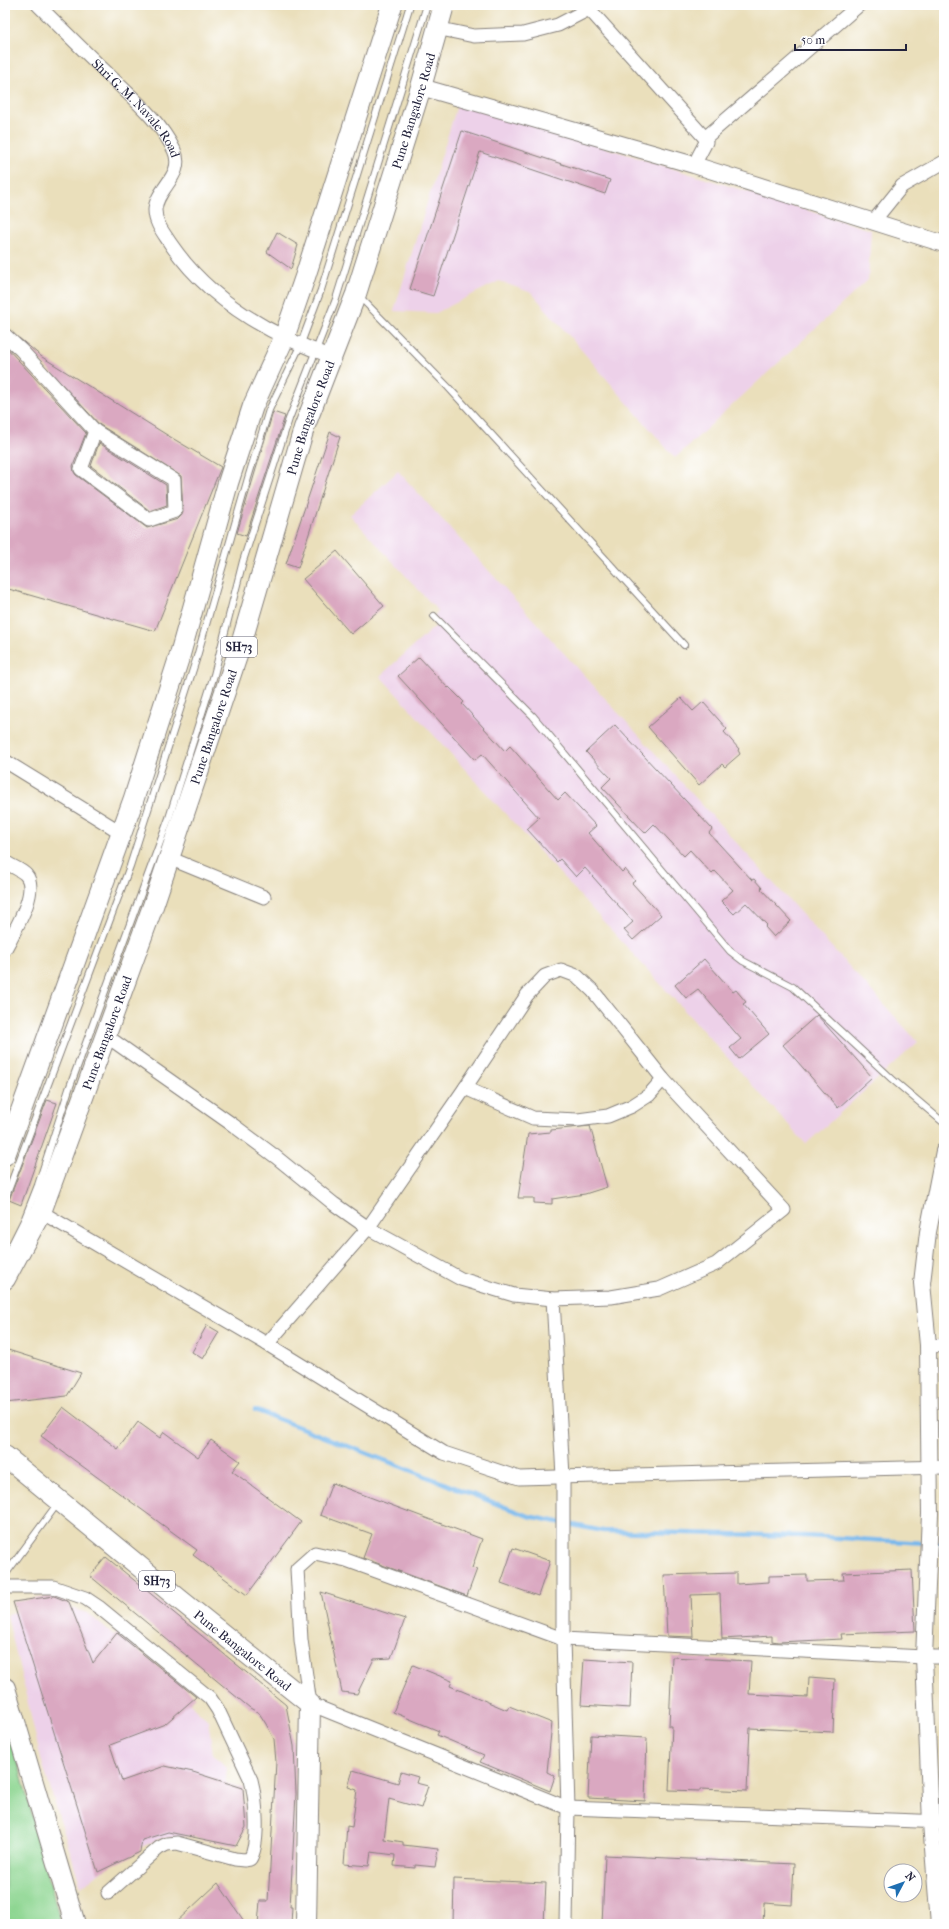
<svg xmlns="http://www.w3.org/2000/svg" width="949" height="1929" font-family="'IM FELL French Canon',serif">
<style>
.built{fill:#edd1e9}
.green{fill:#8cd590;stroke:#577c66}
.lines{fill:none;stroke-linecap:round;stroke-linejoin:round}
.stream{stroke:#78b8ec;stroke-width:4.5}
.building{fill:#daa8c1}
.service-casing{stroke:#86807b;stroke-width:8}
.minor-casing{stroke:#86807b;stroke-width:15}
.tertiary-casing{stroke:#86807b;stroke-width:18}
.primary-casing{stroke:#86807b;stroke-width:22}
.service{stroke:#fff;stroke-width:6}
.minor{stroke:#fff;stroke-width:13}
.tertiary{stroke:#fff;stroke-width:16}
.primary{stroke:#fff;stroke-width:20}
.labels{text-anchor:middle;stroke-width:3.5;stroke-linejoin:round;paint-order:stroke}
.shield{fill:#fff;stroke:#646476;stroke-width:1}
.shield-label{font-size:12px;font-weight:bold;fill:#22223b}
.street-label{font-size:13px;fill:#22223b;stroke:#fff}
</style>
<rect width="100%" height="100%" fill="#fff"/>
<filter id="ink" filterUnits="userSpaceOnUse"><feTurbulence type="fractalNoise" baseFrequency=".025" numOctaves="2"/><feDisplacementMap in="SourceGraphic" scale="8" xChannelSelector="R" yChannelSelector="G"/><feConvolveMatrix kernelMatrix="1 2 1 2 8 2 1 2 1" color-interpolation-filters="sRGB"/></filter>
<filter id="wash" filterUnits="userSpaceOnUse"><feTurbulence type="fractalNoise" baseFrequency=".012" numOctaves="4" result="noise"/><feDisplacementMap in="SourceGraphic" scale="16" xChannelSelector="R" yChannelSelector="G"/><feGaussianBlur stdDeviation="0.9" result="paint"/><feColorMatrix in="noise" values="0 0 0 0 0 0 0 0 0 0 0 0 0 0 0 0 0 1.4 0 .05"/><feComposite in="paint" operator="in"/></filter>
<g filter="url(#wash)">
<rect width="100%" height="100%" fill="#eadfbb"/>
<g class="built">
<polygon points="458,102 871,230 868,280 675,458 532,293 499,281 436,313 394,311"/>
<polygon points="398,471 918,1042 806,1144 380,676 439,623 434,616 438,611 350,515"/>
<polygon points="50,1603 88,1613 208,1720 213,1754 227,1768 221,1833 159,1839 118,1858 81,1887 41,1759 7,1615"/>
</g>
<polygon class="green" points="5,1714 61,1924 5,1924"/>
<g class="lines">
<polyline class="stream" points="255,1410 528,1516 603,1531 804,1536 944,1544"/>
</g>
<g id="blocks">
<g class="building">
<polygon points="462,131 610,180 605,194 480,152 433,296 410,289"/>
<polygon points="277,232 298,245 291,269 267,252"/>
<polygon points="19,338 42,357 167,435 221,467 155,631 5,588 5,346 86,433 73,466 74,472 76,475 147,528 178,519 182,515 183,511 181,476 100,425"/>
<polygon points="273,412 285,416 246,536 237,533"/>
<polygon points="330,432 340,437 298,568 286,564"/>
<polygon points="99,443 166,485 167,505 150,511 91,466"/>
<polygon points="337,551 384,606 351,634 303,579"/>
<polygon points="419,657 448,688 449,687 464,702 462,704 505,751 510,746 558,800 565,793 596,826 588,833 622,872 625,869 635,881 632,883 661,915 633,940 624,930 633,922 585,868 576,877 560,859 557,862 527,829 539,818 482,754 475,760 398,676"/>
<polygon points="681,698 693,711 703,702 727,729 724,732 739,749 738,750 740,754 725,767 722,764 699,785 648,727"/>
<polygon points="615,725 712,829 709,833 752,880 754,879 762,888 761,889 791,921 774,937 765,927 767,925 746,903 734,914 721,901 733,890 715,871 712,874 690,850 684,856 654,824 645,833 602,787 611,778 586,752"/>
<polygon points="704,959 733,992 736,990 746,1002 743,1004 769,1034 739,1059 730,1048 741,1039 698,989 686,998 675,985"/>
<polygon points="817,1015 872,1077 838,1108 783,1045"/>
<polygon points="47,1100 57,1103 21,1205 9,1200"/>
<polygon points="590,1126 607,1187 585,1194 552,1199 552,1204 534,1203 534,1198 518,1198 528,1134 551,1132 551,1130"/>
<polygon points="207,1325 219,1332 203,1359 192,1352"/>
<polygon points="8,1350 81,1373 67,1396 5,1403 5,1364"/>
<polygon points="63,1407 118,1449 138,1422 160,1438 164,1432 198,1457 211,1440 240,1461 232,1471 301,1522 247,1595 193,1555 197,1550 41,1436"/>
<polygon points="332,1483 482,1539 472,1568 477,1569 467,1596 363,1558 372,1534 320,1515"/>
<polygon points="513,1548 550,1561 538,1596 501,1583"/>
<polygon points="106,1557 286,1705 294,1746 296,1794 290,1907 292,1907 291,1924 258,1924 260,1901 268,1901 276,1762 274,1739 266,1724 259,1713 250,1708 90,1576"/>
<polygon points="912,1570 915,1631 841,1634 842,1639 778,1642 772,1641 772,1636 722,1639 720,1594 691,1595 693,1637 667,1636 664,1575 737,1573 737,1584 769,1582 769,1576 807,1575 807,1581 844,1580 843,1573"/>
<polygon points="321,1592 405,1619 391,1658 374,1659 357,1694 342,1692"/>
<polygon points="54,1596 69,1602 93,1663 117,1633 196,1697 165,1724 110,1745 122,1781 165,1766 193,1772 243,1788 246,1827 236,1846 168,1832 142,1840 140,1852 98,1872 13,1602"/>
<polygon points="672,1657 751,1661 749,1694 808,1697 809,1677 835,1679 833,1732 750,1728 747,1791 700,1789 700,1791 669,1790 672,1726 669,1726"/>
<polygon points="584,1659 632,1662 630,1708 581,1705"/>
<polygon points="413,1665 452,1681 450,1686 507,1710 509,1706 552,1723 547,1772 555,1776 550,1791 480,1762 484,1755 437,1735 439,1731 393,1712"/>
<polygon points="591,1735 647,1738 645,1801 588,1798"/>
<polygon points="353,1770 398,1783 401,1772 418,1777 416,1783 428,1786 421,1808 389,1799 384,1839 403,1842 403,1845 438,1849 435,1867 415,1865 415,1868 394,1866 395,1855 371,1852 369,1866 344,1864 347,1826 352,1827 357,1790 348,1787"/>
<polygon points="605,1855 794,1864 792,1905 764,1903 763,1924 602,1924"/>
<polygon points="454,1879 546,1883 544,1924 453,1924"/>
<polygon points="218,1883 246,1924 174,1924"/>
</g>
</g>
</g>
<g filter="url(#ink)">
<use href="#blocks" fill-opacity="0" stroke="#86807b" stroke-width="1"/>
<g class="lines">
<defs>
<g id="service">
<polyline points="359,296 448,387 684,645"/>
<polyline points="434,616 533,716 730,951 743,961 793,987 892,1079 944,1123"/>
<polyline points="5,1199 130,866 196,660 248,478 269,410 300,346 321,290 410,5"/>
<polyline points="5,1258 25,1218 38,1185 69,1089 169,818 214,675 243,561 289,419 336,299 427,5"/>
<polyline points="5,1575 58,1503"/>
</g>
<g id="minor">
<path id="s1" d="M38,5c23,23 46,46 69,68 24,24 52,46 67,77 12,25 -18,38 -19,60 0,13 8,22 15,33 38,56 99,92 163,114"/>
<polyline points="436,28 474,36 523,34 558,25 589,9 705,138"/>
<polyline points="694,165 706,142 705,138 859,5"/>
<polyline points="873,222 902,186 944,162"/>
<polyline points="5,335 21,350 95,431 174,480 175,511 149,520 81,469 95,431"/>
<polyline points="5,761 122,833"/>
<polyline points="169,858 264,897"/>
<path d="M5,862c6,4 17,8 21,13 14,16 -13,58 -21,74"/>
<polyline points="105,1035 233,1125 276,1157 334,1204 368,1228 461,1279 514,1295 553,1299 611,1297 659,1289 716,1264 784,1210 663,1079 593,991 577,976 561,970 545,976 527,995 465,1088 368,1228 267,1344"/>
<polyline points="465,1088 533,1118 578,1120 608,1116 632,1106 649,1095 663,1079"/>
<polyline points="41,1212 267,1344 444,1453 519,1478 944,1467"/>
<polyline points="553,1299 563,1476 563,1639 568,1808 566,1924"/>
<polyline points="928,1345 944,1346"/>
<path d="M5,1587h48l32,11 15,10 110,90 8,12 33,70c5,19 9,62 -1,79l-6,1 -9,-1 -58,-16 -10,1 -8,4 -51,45"/>
<polyline points="944,1657 924,1657 563,1639 346,1560 315,1553 297,1569 301,1640 310,1704 568,1808 944,1822"/>
</g>
<g id="tertiary">
<polyline points="421,87 694,165 944,244"/>
<polyline points="939,1924 931,1823 924,1657 930,1514 928,1345 922,1283 928,1232 944,1151"/>
</g>
<g id="primary">
<polyline points="5,1155 133,801 179,658 228,483 253,406 284,338 305,277 392,5"/>
<path id="s2" d="M5,1279l36,-67 112,-306 89,-265 62,-213 52,-134 65,-207 23,-82"/>
<path id="s3" d="M5,1456l174,143 131,105 -4,220"/>
<polyline points="5,1688 75,1924"/>
</g>
</defs>
<use href="#service" class="service-casing"/>
<use href="#minor" class="minor-casing"/>
<use href="#tertiary" class="tertiary-casing"/>
<use href="#primary" class="primary-casing"/>
<use href="#service" class="service"/>
<use href="#minor" class="minor"/>
<use href="#tertiary" class="tertiary"/>
<use href="#primary" class="primary"/>
</g>
</g>
<g class="labels">
<g class="shield">
<rect x="221" y="637" width="36" height="20" rx="3"/>
<rect x="139" y="1571" width="36" height="20" rx="3"/>
</g>
<g class="shield-label">
<text x="239" y="651">SH73</text>
<text x="157" y="1585">SH73</text>
</g>
<g class="street-label">
<text dy="5" stroke="none"><textPath href="#s1" startOffset="143">Shri G. M. Navale Road</textPath></text>
<text dy="5" stroke="none"><textPath href="#s2" startOffset="1239">Pune Bangalore Road</textPath></text>
<text dy="5" stroke="none"><textPath href="#s2" startOffset="915">Pune Bangalore Road</textPath></text>
<text dy="5" stroke="none"><textPath href="#s2" startOffset="591">Pune Bangalore Road</textPath></text>
<text dy="5" stroke="none"><textPath href="#s2" startOffset="267">Pune Bangalore Road</textPath></text>
<text dy="5" stroke="none"><textPath href="#s3" startOffset="307">Pune Bangalore Road</textPath></text>
</g>
</g>
<rect width="949" height="1929" fill="none" stroke="#fff" stroke-width="20"/>
<g transform="translate(903 1883) rotate(49)"><circle r="19" fill="#ffffff" stroke="#a7a7b1"/>
<path d="M0-3L7 15L0 10L-7 15Z" fill="#1f6fb2"/>
<text y="-6" font-size="11" font-weight="bold" text-anchor="middle" fill="#22223b">N</text>
</g>
<path d="M795 44v6h111v-6" fill="none" stroke="#22223b" stroke-width="2"/>
<text x="801" y="44" font-size="12" fill="#22223b" stroke="#ffffff" stroke-width="3" paint-order="stroke">50 m</text>
</svg>
